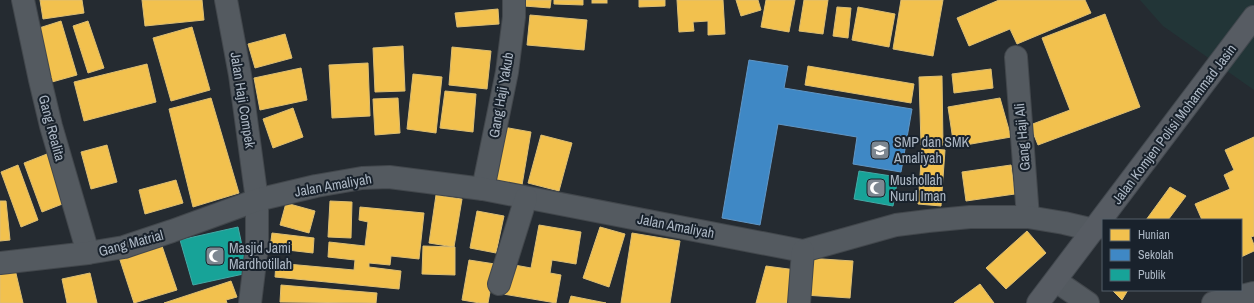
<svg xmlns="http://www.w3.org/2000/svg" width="1254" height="303" font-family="'Archivo Narrow',sans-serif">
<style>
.green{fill:#223537}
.homes{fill:#f2c14e;stroke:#ddbe72}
.schools{fill:#3f88c5;stroke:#6096c5}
.public{fill:#17a398;stroke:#44a9a6}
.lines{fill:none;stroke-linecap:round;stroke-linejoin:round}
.minor-casing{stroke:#42474c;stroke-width:24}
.primary-casing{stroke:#42484e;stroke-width:24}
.minor{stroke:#545a60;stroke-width:22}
.primary{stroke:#575c63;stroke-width:22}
.labels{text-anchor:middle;stroke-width:4;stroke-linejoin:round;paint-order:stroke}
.street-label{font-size:14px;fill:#adb8c5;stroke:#19222c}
.poi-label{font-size:14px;fill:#adb8c5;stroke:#19222c;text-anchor:start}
</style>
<rect width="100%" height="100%" fill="#252b31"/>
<polygon class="green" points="1140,0 1254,0 1254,90 1163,26"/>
<g class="homes">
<polygon points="40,0 82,0 84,13 43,19"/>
<polygon points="142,0 202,0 204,20 145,26"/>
<polygon points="525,0 551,0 550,8 524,6"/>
<polygon points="554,0 583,0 583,5 554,4"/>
<rect x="592" y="0" width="15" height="3"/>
<polygon points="639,0 665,0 665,6 639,7"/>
<polygon points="677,0 723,0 725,34 708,35 708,21 693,22 694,31 679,32"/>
<polygon points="736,0 758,0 761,10 741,16"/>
<polygon points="766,0 795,0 789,32 761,27"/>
<polygon points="804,0 828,0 823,34 799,31"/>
<polygon points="901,0 943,0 933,56 893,49"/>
<polygon points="999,0 1085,0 1091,13 1017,44 1010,29 969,46 957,18"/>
<polygon points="837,7 851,8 848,38 833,36"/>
<polygon points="858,7 895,14 889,47 852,40"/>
<polygon points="498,9 499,24 457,27 455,13"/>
<polygon points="1105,14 1140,107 1038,145 1030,125 1070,110 1042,38"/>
<polygon points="530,15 587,20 584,50 527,45"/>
<polygon points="61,21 77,75 52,82 36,29"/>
<polygon points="88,21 104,68 88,73 73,26"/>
<polygon points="192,27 210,90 171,101 153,38"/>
<polygon points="285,34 292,58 255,68 248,44"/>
<polygon points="403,46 405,91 375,92 373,48"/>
<polygon points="452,47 491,51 487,89 449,85"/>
<polygon points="368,63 370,116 332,118 329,65"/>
<polygon points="147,64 156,102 84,121 74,82"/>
<polygon points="808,66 914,84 911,103 805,85"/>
<polygon points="301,68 307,100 260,110 254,78"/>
<polygon points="991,69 993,88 954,93 952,74"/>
<polygon points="413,74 442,77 436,133 407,129"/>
<polygon points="942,76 943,145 921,145 919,77"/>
<polygon points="445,91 476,94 473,132 440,128"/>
<polygon points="211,98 239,193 193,207 169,109"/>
<polygon points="398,98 400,133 375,135 373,99"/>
<polygon points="1000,98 1011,137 954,147 948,107"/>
<polygon points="293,108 303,137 273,148 263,119"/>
<polygon points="503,127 531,132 521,191 493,187"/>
<polygon points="541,135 572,143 559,191 528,183"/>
<polygon points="1254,137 1254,236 1251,237 1254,245 1254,251 1241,257 1241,220 1202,220 1195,204 1230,189 1224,175 1234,170 1225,150"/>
<polygon points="107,145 117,182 91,189 81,152"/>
<polygon points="922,148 945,150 941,206 918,204"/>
<polygon points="47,154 65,203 42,212 24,163"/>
<polygon points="18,165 38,220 21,227 1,172"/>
<polygon points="1011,165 1015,194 966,201 962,172"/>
<polygon points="176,180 183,203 145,214 139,190"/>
<polygon points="1170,187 1186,196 1168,220 1146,220"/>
<polygon points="436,195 462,199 454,247 429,243"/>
<polygon points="0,201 6,201 10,240 0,241"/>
<polygon points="330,201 352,202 351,238 328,237"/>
<polygon points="286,203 315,211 309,233 280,225"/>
<polygon points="360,207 424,213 419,259 391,256 390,265 369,263 369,267 401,271 399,289 275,277 276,263 354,270 355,260 328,257 329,242 365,246 368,222 359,220"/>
<polygon points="477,211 504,216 496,253 470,248"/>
<polygon points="539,225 581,232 576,264 552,260 550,273 561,275 556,303 503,294 509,264 531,268"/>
<polygon points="600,227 625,234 609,287 583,278"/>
<polygon points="1027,231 1046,253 1006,289 986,268"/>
<polygon points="272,233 314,238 313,253 270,248"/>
<polygon points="632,233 680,241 670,303 621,303"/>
<polygon points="161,243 177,290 134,303 119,257"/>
<polygon points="423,246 455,247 455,275 422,274"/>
<polygon points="807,258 853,261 850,298 804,295"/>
<polygon points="469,260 495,264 488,303 480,303 462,300"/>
<polygon points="14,265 23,303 0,303 0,268"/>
<polygon points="766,266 796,270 789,303 756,303"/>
<polygon points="90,273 97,303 67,303 62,279"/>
<polygon points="231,281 237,297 226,300 227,303 164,303"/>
<polygon points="980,284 994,303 954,303"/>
<polygon points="281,285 377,293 376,303 280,302"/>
<polygon points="1112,290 1128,290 1122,300"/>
<polygon points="571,296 606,303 569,303"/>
</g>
<polygon class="schools" points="749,60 788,66 784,88 912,109 901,172 853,164 857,137 778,124 760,225 722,218"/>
<g class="public">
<polygon points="859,171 898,177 893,206 854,199"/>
<polygon points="238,227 248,273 193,285 180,240"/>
</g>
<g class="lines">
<defs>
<g id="minor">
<polyline points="23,0 40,80 51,126 88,253"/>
<polyline points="226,0 240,75 257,200 257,246 250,303"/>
<polyline points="1016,57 1028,217"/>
<polyline points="483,189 507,72 514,17 514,0"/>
<polyline points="0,263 88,253 124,247 172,231 257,200 316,186 362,178 389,177 483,189 803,251 896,225 928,221 970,217 1028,217 1064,223 1094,230"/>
<polyline points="1056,281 1088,303"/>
<polyline points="499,284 526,198"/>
<polyline points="799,303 803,251"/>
<polyline points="1213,303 1254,293"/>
</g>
<polyline id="primary" points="1038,303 1254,17"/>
</defs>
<use href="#minor" class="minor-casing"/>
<use href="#primary" class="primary-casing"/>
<use href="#minor" class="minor"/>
<use href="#primary" class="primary"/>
</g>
<defs>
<symbol id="school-square" viewBox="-11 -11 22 22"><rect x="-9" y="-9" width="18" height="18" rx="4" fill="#7d8791" stroke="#19222c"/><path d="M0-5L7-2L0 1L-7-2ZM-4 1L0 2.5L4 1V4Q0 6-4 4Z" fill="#fff"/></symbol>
<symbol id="mosque-square" viewBox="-11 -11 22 22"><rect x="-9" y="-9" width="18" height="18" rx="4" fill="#7d8791" stroke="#19222c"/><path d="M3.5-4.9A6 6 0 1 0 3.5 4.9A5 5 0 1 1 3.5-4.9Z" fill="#fff"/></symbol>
</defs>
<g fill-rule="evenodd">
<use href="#school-square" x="869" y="139" width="22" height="22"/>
<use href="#mosque-square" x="865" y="177" width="22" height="22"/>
<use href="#mosque-square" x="204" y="245" width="22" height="22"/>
</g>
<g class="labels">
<g class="street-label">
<text transform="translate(501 95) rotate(-80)" y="5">Gang Haji Yakub</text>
<text transform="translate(243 100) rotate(81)" y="5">Jalan Haji Compek</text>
<text transform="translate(1174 124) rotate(-53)" y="5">Jalan Komjen Polisi Mohammad Jasin</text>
<text transform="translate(52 128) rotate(75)" y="5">Gang Realita</text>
<text transform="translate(1022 137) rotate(-95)" y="5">Gang Haji Ali</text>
<text transform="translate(333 185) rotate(-10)" y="5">Jalan Amaliyah</text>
<text transform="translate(676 226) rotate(11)" y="5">Jalan Amaliyah</text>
<text transform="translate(131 243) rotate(-15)" y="5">Gang Matrial</text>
</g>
<g class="poi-label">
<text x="894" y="147">SMP dan SMK<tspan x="894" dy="16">Amaliyah</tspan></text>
<text x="890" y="185">Mushollah<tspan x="890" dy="16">Nurul Iman</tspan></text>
<text x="229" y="253">Masjid Jami<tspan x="229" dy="16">Mardhotillah</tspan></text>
</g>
</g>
<rect x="1102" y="219" width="140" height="72" fill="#19222c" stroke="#545e69"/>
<rect x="1110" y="229" width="20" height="12" fill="#f2c14e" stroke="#545e69"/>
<text x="1138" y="239" font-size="12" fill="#adb8c5">Hunian</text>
<rect x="1110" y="249" width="20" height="12" fill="#3f88c5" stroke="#545e69"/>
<text x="1138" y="259" font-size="12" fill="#adb8c5">Sekolah</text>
<rect x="1110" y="269" width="20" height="12" fill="#17a398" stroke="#545e69"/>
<text x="1138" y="279" font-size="12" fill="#adb8c5">Publik</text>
</svg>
